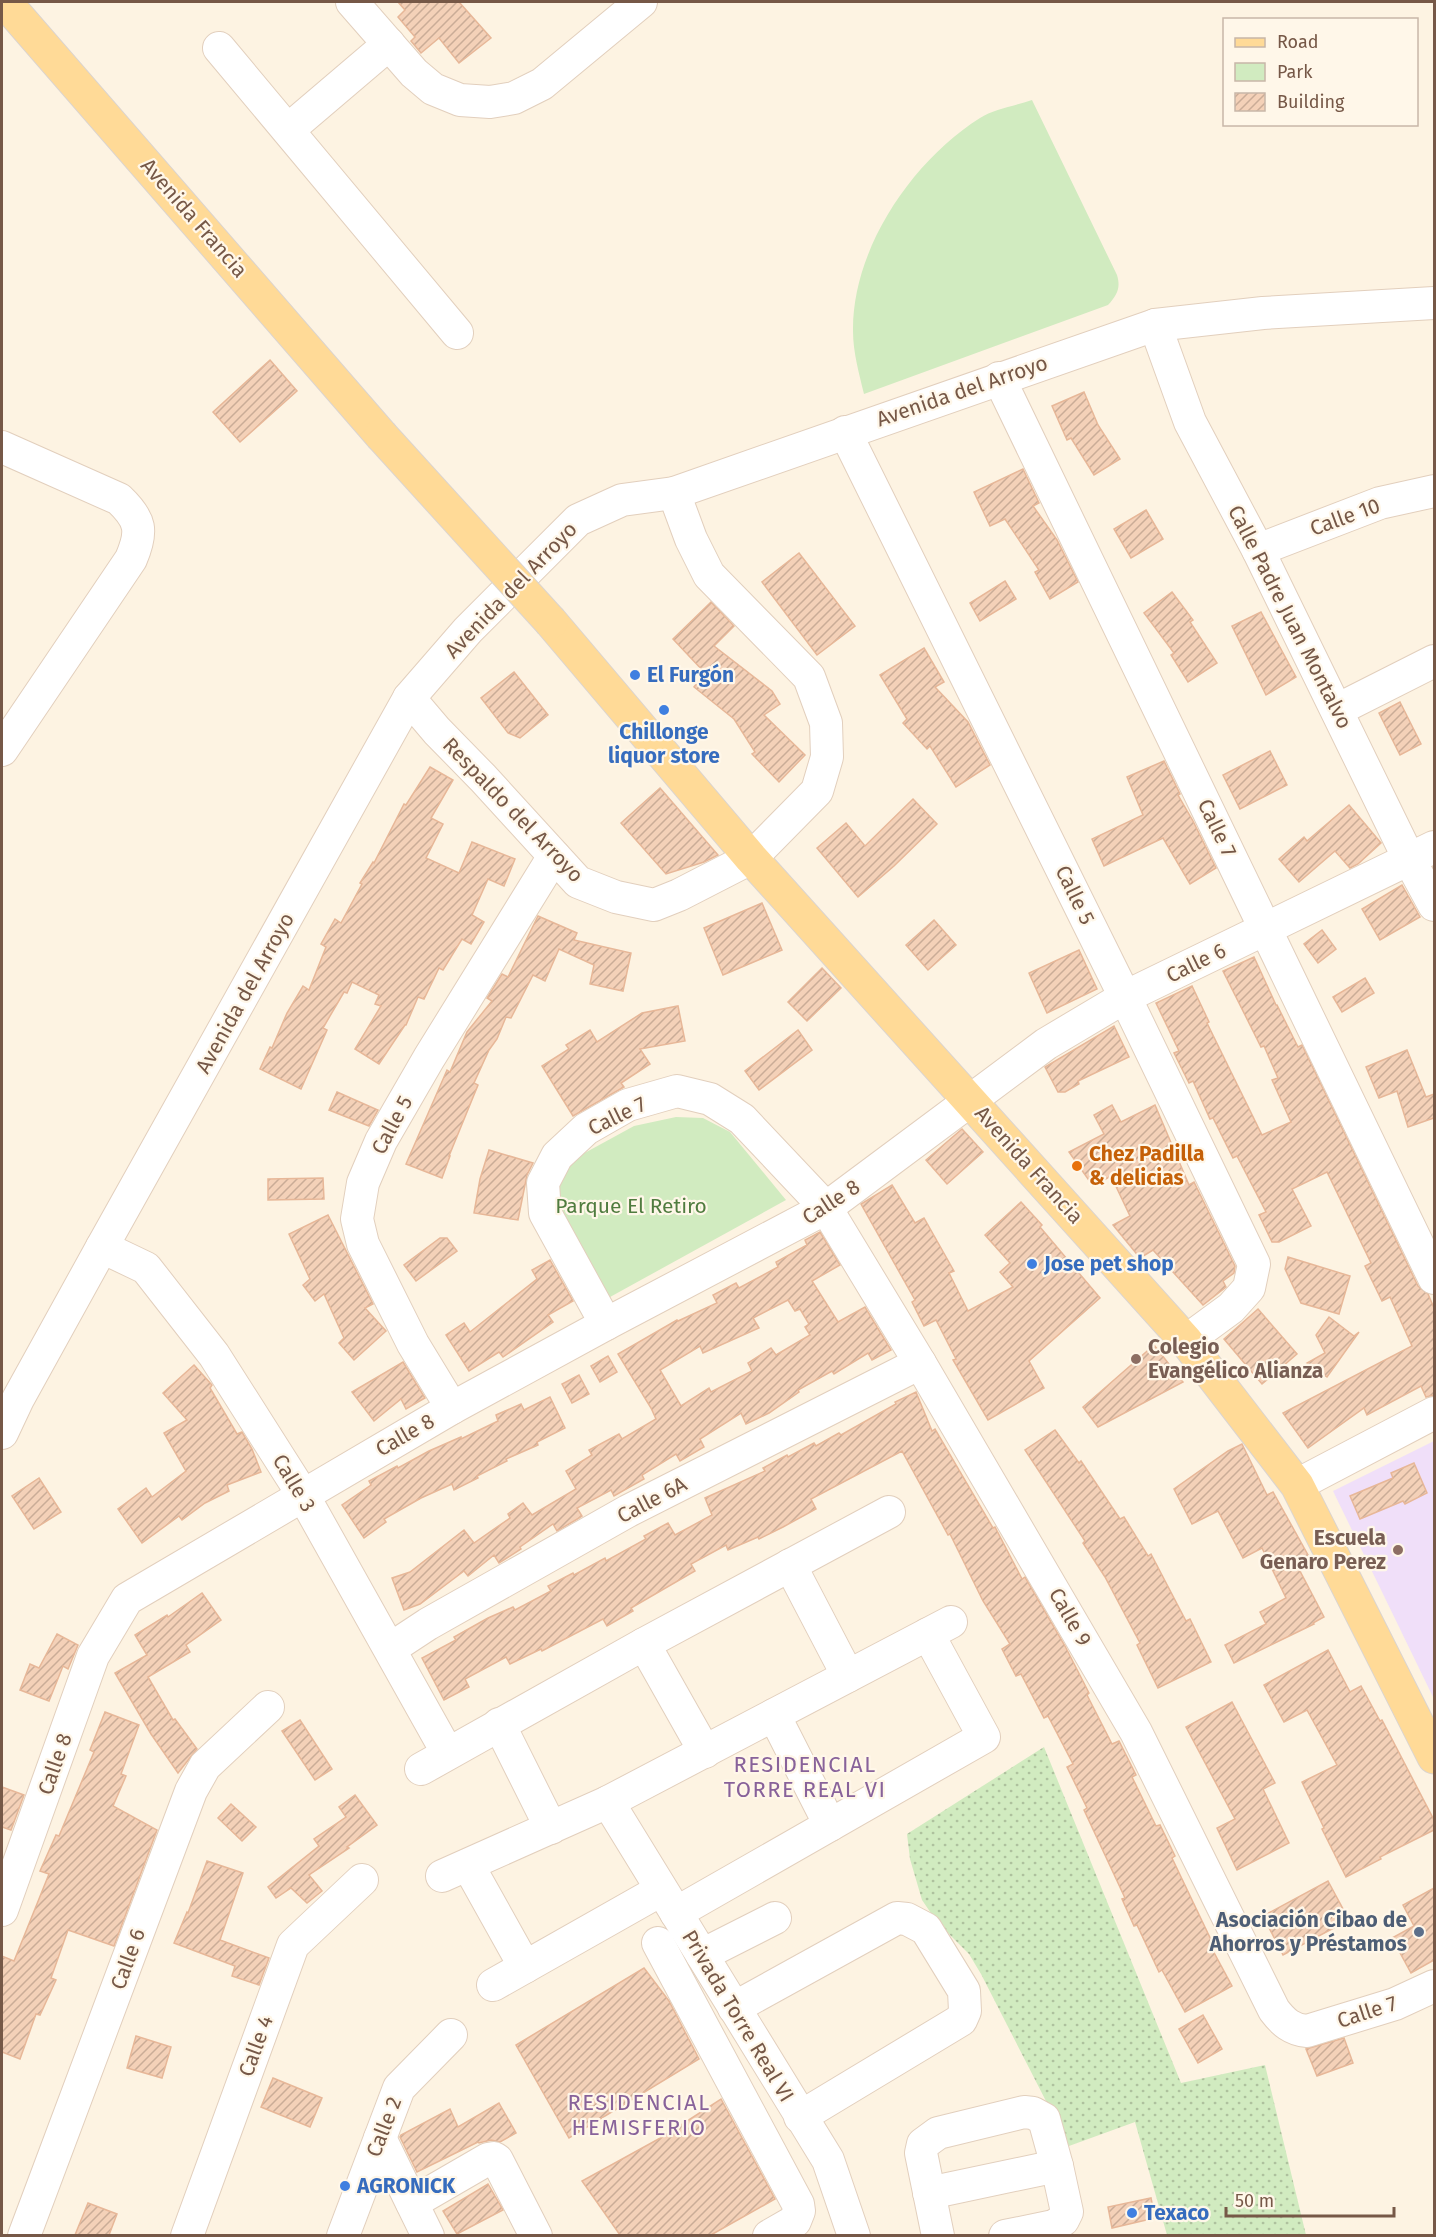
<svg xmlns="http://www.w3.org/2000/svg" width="1436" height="2237" font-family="'Fira Sans',sans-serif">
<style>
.education{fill:#f0dff9}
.grass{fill:url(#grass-dots)}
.green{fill:#d1ebc0}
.building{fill:url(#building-hatch);stroke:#e7b798;stroke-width:1.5;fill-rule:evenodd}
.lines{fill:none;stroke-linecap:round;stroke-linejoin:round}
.minor-casing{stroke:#e2cfbd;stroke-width:34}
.major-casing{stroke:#dbd4cf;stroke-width:35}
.minor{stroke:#fff;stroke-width:32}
.major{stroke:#ffda97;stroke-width:33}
.major-bridge-casing{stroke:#dbd4cf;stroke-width:35;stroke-linecap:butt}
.major-bridge{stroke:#ffda97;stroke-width:33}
.shop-dot{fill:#3f7fe0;stroke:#fff7e9;stroke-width:2}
.food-dot{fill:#e8710a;stroke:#fff7e9;stroke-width:2}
.education-dot{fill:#8d6e63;stroke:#fff7e9;stroke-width:2}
.service-dot{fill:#5c6f8a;stroke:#fff7e9;stroke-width:2}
.labels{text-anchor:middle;stroke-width:4.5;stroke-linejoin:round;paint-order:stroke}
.street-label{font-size:21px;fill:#765847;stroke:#fff7e9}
.shop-label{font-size:21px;font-weight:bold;fill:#366cbe;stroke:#fff7e9;text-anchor:start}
.food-label{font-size:21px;font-weight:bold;fill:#c56008;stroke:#fff7e9;text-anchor:start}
.park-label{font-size:21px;fill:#507c3f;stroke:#fff7e9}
.education-label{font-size:21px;font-weight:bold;fill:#785e54;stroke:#fff7e9;text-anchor:start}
.service-label{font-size:21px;font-weight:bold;fill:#4e5e75;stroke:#fff7e9;text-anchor:end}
.neighbourhood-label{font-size:22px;letter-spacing:1.5px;fill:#88629a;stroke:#fff7e9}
</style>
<defs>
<pattern id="grass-dots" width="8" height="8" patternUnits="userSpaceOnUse" patternTransform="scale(1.5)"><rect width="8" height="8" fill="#d1ebc0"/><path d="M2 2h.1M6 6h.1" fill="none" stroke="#aec19e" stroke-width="1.8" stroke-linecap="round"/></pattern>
<pattern id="building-hatch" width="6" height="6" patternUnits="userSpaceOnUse" patternTransform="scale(1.5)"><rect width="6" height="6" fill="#f4d1b8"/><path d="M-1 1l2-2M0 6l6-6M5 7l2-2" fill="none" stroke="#caac97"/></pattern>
</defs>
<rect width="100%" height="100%" fill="#fdf3e2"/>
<polygon class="education" points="1434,1441 1434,1699 1333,1491"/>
<polygon class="grass" points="1044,1747 1181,2083 1265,2065 1306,2235 1167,2235 1135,2122 1069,2146 981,1974 969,1954 937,1922 922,1900 910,1859 907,1834"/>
<g class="green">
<path d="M1032,100l85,175c4,13 0,20 -9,30l-244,89c-5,-21 -11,-42 -11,-63 -1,-82 59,-170 127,-213 14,-9 35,-12 52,-18z"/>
<polygon points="676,1117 703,1118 730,1132 786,1200 601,1302 542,1212 559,1167 634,1126"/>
</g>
<g class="building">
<polygon points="398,2 459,2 491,38 459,63 439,38 421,53 411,41 415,37 398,17 405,10"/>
<polygon points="270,360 297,391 240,442 213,412"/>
<polygon points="1084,392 1098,425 1120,459 1094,475 1071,438 1067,440 1052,406"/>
<polygon points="1023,469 1039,503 1033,506 1057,540 1078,582 1050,599 1035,572 1039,570 1005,519 990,526 974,492"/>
<polygon points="1146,510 1163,539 1131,558 1114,529"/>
<polygon points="799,553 855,626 817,655 762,582"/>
<polygon points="1005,581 1016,599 980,621 970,603"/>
<polygon points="1172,592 1193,620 1190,622 1217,663 1188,682 1171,655 1174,653 1144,613"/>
<polygon points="711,602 734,626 714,646 772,691 780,704 764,715 805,755 779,782 752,754 755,752 734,719 694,687 705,673 673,639"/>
<polygon points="1261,612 1296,677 1266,695 1232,626"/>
<polygon points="924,648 944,682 935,687 968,722 990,765 956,787 930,746 927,749 903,723 907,719 880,675"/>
<polygon points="514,672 548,715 520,738 508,733 481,698"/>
<polygon points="1400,702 1421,744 1400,755 1379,713"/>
<polygon points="1270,751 1287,785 1240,809 1223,775"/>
<polygon points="1164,761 1180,794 1178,795 1193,821 1216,868 1190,884 1163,838 1104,866 1092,839 1143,815 1127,777"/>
<polygon points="430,767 453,780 431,818 443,824 426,858 459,873 472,842 515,859 504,886 488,879 472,915 484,922 471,944 462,939 443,970 439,968 424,999 418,997 406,1025 405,1025 379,1064 355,1049 381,1006 375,1004 379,995 352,982 347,993 344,992 323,1028 327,1030 301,1089 260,1069 270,1047 272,1048 287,1013 303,986 309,990 326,947 321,944 335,919 341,923 362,884 360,883 373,862 374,863 404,804 406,805"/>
<polygon points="660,788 718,855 704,862 666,874 621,823"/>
<polygon points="913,799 937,824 894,866 858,897 817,848 846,823 865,846"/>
<polygon points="1349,805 1381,843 1358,864 1350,868 1335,851 1299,882 1279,859 1304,837 1307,841"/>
<polygon points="1402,885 1420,917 1380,940 1362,909"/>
<polygon points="762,903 782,950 723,975 704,928"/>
<polygon points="538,916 577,933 574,940 631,953 623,991 590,984 594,965 559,949 545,981 533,975 511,1018 506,1017 497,1039 489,1050 474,1083 478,1085 449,1156 450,1156 442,1178 406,1164 447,1070 450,1072 467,1032 492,1001 487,998 502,974 508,977"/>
<polygon points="934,920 956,945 928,970 906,945"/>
<polygon points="1322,930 1336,949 1318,963 1304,944"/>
<polygon points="1079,950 1097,989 1047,1013 1029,973"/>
<polygon points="1254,957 1276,1005 1277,1005 1298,1047 1302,1045 1418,1286 1428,1294 1434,1308 1434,1395 1426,1397 1421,1386 1367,1415 1364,1408 1308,1448 1283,1413 1412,1346 1390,1297 1382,1301 1365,1266 1371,1263 1327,1172 1292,1189 1311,1226 1279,1242 1272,1242 1259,1215 1266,1212 1237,1156 1233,1158 1213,1118 1210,1119 1193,1081 1189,1083 1174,1053 1179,1051 1156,1003 1192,986 1209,1022 1207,1023 1262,1135 1291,1122 1272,1080 1278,1078 1264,1046 1261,1047 1223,971"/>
<polygon points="822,968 841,988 807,1021 788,1002"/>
<polygon points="1365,978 1374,993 1342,1012 1333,997"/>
<polygon points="678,1006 685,1041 640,1049 650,1064 621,1083 624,1087 573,1116 542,1066 569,1049 566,1045 590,1030 597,1042 642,1013"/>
<polygon points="1114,1026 1129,1057 1078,1081 1079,1084 1065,1092 1058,1092 1045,1067"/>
<polygon points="798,1030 812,1050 759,1090 745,1071"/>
<polygon points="1407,1050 1426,1097 1434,1094 1434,1118 1408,1127 1397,1091 1379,1098 1366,1067"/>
<polygon points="337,1092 378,1110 369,1126 329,1110"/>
<polygon points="1112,1105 1121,1122 1155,1105 1189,1185 1194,1182 1235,1266 1234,1273 1223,1281 1226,1287 1203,1305 1153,1250 1140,1258 1113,1225 1130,1216 1111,1176 1093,1186 1069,1152 1104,1134 1094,1115"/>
<polygon points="962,1129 983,1152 947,1184 926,1160"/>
<polygon points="489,1150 533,1163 527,1175 518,1220 474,1213 480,1179"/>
<polygon points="323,1178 324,1199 268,1200 268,1179"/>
<polygon points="892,1185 915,1223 924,1218 954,1271 949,1273 968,1311 1013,1287 1000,1272 1010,1263 985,1235 1021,1202 1042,1225 1040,1227 1100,1298 1029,1361 1044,1388 988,1420 953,1360 956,1359 936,1320 924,1326 912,1302 915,1300 861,1204"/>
<polygon points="328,1215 373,1304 365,1308 386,1331 354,1360 339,1343 344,1338 324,1294 315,1301 303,1285 310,1279 289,1234"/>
<path d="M820,1232l20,33 -28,16 26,41 27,-15 26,43 -19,10 -4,-7 -34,21 -2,-3 -34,19 1,2 -30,21 -23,11 -5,-11 -41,26 4,8 -24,14 -4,-7 -34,21 2,4 -30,17 -3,-6 -34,18 5,8 -3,2 -22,13 -4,-7 -33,23 1,2 -22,14 -5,-8 -26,21 -4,-5 -44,33 -16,6 -12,-32 18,-6 54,-42 10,13 36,-25 -2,-4 15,-11 9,12 44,-26 -10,-18 26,-16 -3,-5 30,-16 3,5 34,-20 -5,-11 -33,-54 59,-34 1,1 39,-18 -4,-8 23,-12 3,5 39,-21 -2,-5 31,-17 -2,-5zM788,1300l7,11 5,-2 9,15 -4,3 5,8 -34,20 -5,-7 -23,15 4,8 -41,21 -2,-4 -28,18 -21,-36 40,-24 3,7 56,-25 -6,-10z"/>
<polygon points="440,1238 447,1238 457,1251 416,1281 404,1265"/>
<polygon points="1288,1257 1350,1276 1339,1314 1301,1303 1285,1269"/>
<polygon points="550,1260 573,1301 548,1315 553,1322 503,1357 499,1352 469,1371 446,1335 464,1323 470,1332 537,1279 532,1270"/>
<polygon points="1258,1309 1297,1354 1262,1384 1224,1339"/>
<polygon points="1329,1317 1354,1336 1359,1332 1327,1377 1307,1363 1325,1353 1316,1335"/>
<polygon points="1154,1345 1183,1382 1098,1427 1083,1407"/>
<polygon points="608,1356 617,1372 600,1382 591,1366"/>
<polygon points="403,1362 425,1398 406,1409 401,1399 374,1421 352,1392"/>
<polygon points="194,1365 212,1385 210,1388 237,1434 242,1432 252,1449 261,1472 227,1485 229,1491 205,1503 182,1520 179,1516 142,1543 118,1509 146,1488 152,1497 186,1471 164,1433 187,1420 163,1393"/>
<polygon points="579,1375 589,1394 572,1403 562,1384"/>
<polygon points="916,1392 932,1431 935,1429 993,1528 995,1527 1022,1579 1025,1577 1065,1646 1089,1693 1087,1695 1112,1744 1119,1741 1136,1775 1132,1777 1156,1826 1160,1825 1175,1856 1172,1858 1214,1946 1211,1947 1232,1986 1185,2012 1162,1970 1159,1972 1137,1925 1134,1926 1122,1899 1125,1898 1084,1810 1087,1808 1067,1767 1073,1764 1048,1716 1044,1718 1021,1674 1016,1676 1002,1649 1010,1644 983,1601 950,1534 948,1535 902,1451 811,1499 816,1509 783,1527 759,1539 758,1537 728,1550 726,1545 691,1564 695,1571 631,1608 633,1611 607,1626 603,1619 542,1651 541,1649 510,1664 506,1657 465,1679 469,1687 444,1700 422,1658 456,1640 454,1637 488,1618 513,1607 515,1610 551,1591 548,1586 573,1573 574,1575 605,1558 606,1561 646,1539 644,1536 668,1523 675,1535 712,1515 705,1498 765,1471 763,1468 787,1455 788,1457 814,1443 816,1446 839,1433 841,1435 896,1404 895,1402"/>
<polygon points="550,1397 565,1428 537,1442 538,1445 506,1459 507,1461 477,1476 478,1478 454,1490 452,1484 421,1498 384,1519 386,1522 364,1538 342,1505 371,1485 369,1481 397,1466 398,1468 429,1451 461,1437 461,1439 498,1421 496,1415 521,1404 524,1410"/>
<polygon points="1055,1430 1079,1463 1081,1461 1120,1519 1124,1517 1148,1556 1151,1554 1186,1621 1190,1619 1211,1662 1158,1688 1137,1645 1140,1643 1105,1577 1083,1543 1085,1541 1025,1450"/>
<polygon points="1242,1444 1267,1495 1273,1492 1313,1564 1300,1571 1324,1617 1313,1623 1314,1624 1234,1663 1225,1645 1266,1624 1260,1612 1286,1598 1262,1548 1243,1558 1218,1511 1192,1524 1174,1489 1228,1451"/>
<polygon points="1414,1463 1427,1493 1405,1504 1403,1501 1360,1519 1350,1496 1393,1478 1391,1473"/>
<polygon points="39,1478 61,1512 34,1529 12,1496"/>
<polygon points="202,1593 221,1620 186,1645 190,1652 148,1677 173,1720 175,1719 197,1749 178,1773 151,1734 115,1673 147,1655 135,1635 167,1615 168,1617"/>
<polygon points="57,1634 78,1645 68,1669 63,1666 49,1701 20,1690 30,1664 39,1668"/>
<polygon points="1328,1650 1350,1692 1361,1686 1380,1721 1382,1720 1434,1820 1434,1830 1380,1857 1381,1859 1346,1877 1322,1829 1324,1828 1302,1782 1337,1765 1307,1710 1284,1722 1264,1685"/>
<polygon points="1232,1702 1275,1783 1263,1789 1289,1843 1237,1870 1217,1828 1235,1819 1186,1727"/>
<polygon points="105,1712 139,1725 121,1774 126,1776 113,1806 157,1830 114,1946 68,1930 51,1978 56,1980 40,2015 36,2014 20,2059 2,2052 2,1956 14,1961 49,1874 40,1871 56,1835 59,1836 94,1752 90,1750"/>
<polygon points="300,1720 332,1769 315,1780 282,1731"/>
<polygon points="2,1787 24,1795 11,1830 2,1827"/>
<polygon points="355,1795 377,1825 347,1847 349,1848 309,1875 322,1891 307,1903 291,1888 276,1898 268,1887 319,1846 314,1839 346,1817 339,1807"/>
<polygon points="231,1804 256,1827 242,1841 218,1818"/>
<polygon points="207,1861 243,1873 220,1940 269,1958 259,1985 232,1976 235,1966 174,1943 187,1912 188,1913"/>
<polygon points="1328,1881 1349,1920 1283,1955 1263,1916"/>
<polygon points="1434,1888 1434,1960 1411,1973 1392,1938 1414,1926 1403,1905"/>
<polygon points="644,1968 669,2001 699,2059 569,2138 516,2045"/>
<polygon points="1203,2015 1222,2049 1198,2063 1179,2029"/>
<polygon points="136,2036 171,2047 162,2078 127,2068"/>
<polygon points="1344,2038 1353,2063 1317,2076 1306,2049"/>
<polygon points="273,2078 322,2098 310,2127 261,2107"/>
<polygon points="721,2099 775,2199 711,2235 620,2235 582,2181 664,2136"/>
<polygon points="499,2103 516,2133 500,2142 491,2140 479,2143 478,2142 417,2172 400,2137 401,2135 450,2109 458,2127"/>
<polygon points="488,2184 503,2210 457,2234 443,2211"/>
<polygon points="1151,2198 1155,2218 1112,2228 1108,2207"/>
<polygon points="88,2203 117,2214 109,2235 75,2235"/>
</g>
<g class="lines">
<defs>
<g id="minor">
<polyline points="352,2 414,73 433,89 460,100 490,102 514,98 542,84 641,2"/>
<polyline points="219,48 457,333"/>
<polyline points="288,130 389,44"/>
<polyline points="1155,325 1190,422 1258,550 1409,859 1434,905"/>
<polyline points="999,378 1434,1278"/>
<polyline points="845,432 1125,997 1254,1264 1249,1288 1231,1308 1186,1341"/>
<path d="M2,447l117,52c22,21 24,32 12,60l-129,191"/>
<polyline points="1258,550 1380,503 1434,491"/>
<polyline points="409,698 437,731 483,778 578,882 616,897 654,905 679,895 751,858 817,791 827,757 826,723 809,677 709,575 691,539 674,493"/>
<polyline points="1337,710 1434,661"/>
<polyline points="102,1247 146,1268 214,1355 303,1495 447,1752"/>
<path d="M606,1324l-61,-111 -2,-30 14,-27 29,-27 42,-24 49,-14 33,8 32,20 84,89 94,155 216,369 138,278c9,12 18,20 33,21l88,-27 39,-18"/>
<polyline points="452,1408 413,1344 363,1244 357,1219 363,1183 381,1141 429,1058 554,856"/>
<polyline points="2,1433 18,1399 102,1247 409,698 468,630 578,520 622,500 674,493 1155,325 1263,313 1434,303"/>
<polyline points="1297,1485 1434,1413"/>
<polyline points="790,1565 848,1676"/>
<polyline points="644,1644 705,1752"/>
<polyline points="390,1649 428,1624 628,1511 920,1363"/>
<polyline points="774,1715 830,1825"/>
<polyline points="499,1724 551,1828"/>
<polyline points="421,1769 644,1644 889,1512"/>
<polyline points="608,1802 828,2160 854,2236"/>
<polyline points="468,1865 525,1967"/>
<polyline points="442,1876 608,1802 951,1622"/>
<polyline points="2,1910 93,1656 127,1599 452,1408 606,1324 826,1208 1046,1044 1125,997 1434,847"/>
<polyline points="676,1913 984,1737 928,1634"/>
<polyline points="658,1943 798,2204 799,2211 795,2221 769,2236"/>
<polyline points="702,1955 775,1918"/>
<polyline points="493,1985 661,1890"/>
<polyline points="734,2008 897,1918 907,1919 926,1929 964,1991 965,2011 961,2020 800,2117"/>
<polyline points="380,2138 428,2236"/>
<polyline points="929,2193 1057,2166"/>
<polyline points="412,2203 488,2159 494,2158 497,2160 536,2236"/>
<polyline points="24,2236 191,1791 205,1766 268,1707"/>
<polyline points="187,2236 293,1945 362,1880"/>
<polyline points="343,2236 399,2088 451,2035"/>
<polyline points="938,2236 921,2153 923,2144 938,2133 1024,2112 1033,2113 1044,2119 1057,2166 1067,2212 1063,2220 1054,2226 1005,2236"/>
</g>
<g id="major">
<polyline points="5,2 381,435"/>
<polyline points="551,622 751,858 1186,1341 1297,1485 1434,1757"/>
</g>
</defs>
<use href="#minor" class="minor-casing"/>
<use href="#major" class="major-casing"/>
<use href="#minor" class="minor"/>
<use href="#major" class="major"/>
<defs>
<polyline id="major-bridge" points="381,435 551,622"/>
</defs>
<use href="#major-bridge" class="major-bridge-casing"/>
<use href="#major-bridge" class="major-bridge"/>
</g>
<g class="shop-dot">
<circle cx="635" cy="675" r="6"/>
<circle cx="664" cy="710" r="6"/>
<circle cx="1032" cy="1264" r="6"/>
<circle cx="345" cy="2186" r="6"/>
<circle cx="1132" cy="2213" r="6"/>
</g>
<circle class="food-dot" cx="1077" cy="1166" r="6"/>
<g class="education-dot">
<circle cx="1136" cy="1359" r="6"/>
<circle cx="1398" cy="1550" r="6"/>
</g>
<circle class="service-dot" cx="1419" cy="1932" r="6"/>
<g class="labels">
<g class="street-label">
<text transform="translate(194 218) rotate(49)" y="7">Avenida Francia</text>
<text transform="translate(962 391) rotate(-19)" y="7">Avenida del Arroyo</text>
<text transform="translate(1345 517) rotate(-20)" y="7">Calle 10</text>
<text transform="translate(511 590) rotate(-46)" y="7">Avenida del Arroyo</text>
<text transform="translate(1290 617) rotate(63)" y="7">Calle Padre Juan Montalvo</text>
<text transform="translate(513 810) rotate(46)" y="7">Respaldo del Arroyo</text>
<text transform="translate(1217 828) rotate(64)" y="7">Calle 7</text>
<text transform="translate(1075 895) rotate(64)" y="7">Calle 5</text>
<text transform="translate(1196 963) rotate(-26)" y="7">Calle 6</text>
<text transform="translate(245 993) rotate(-61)" y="7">Avenida del Arroyo</text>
<text transform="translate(617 1116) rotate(-26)" y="7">Calle 7</text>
<text transform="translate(392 1125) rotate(-62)" y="7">Calle 5</text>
<text transform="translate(1029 1165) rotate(48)" y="7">Avenida Francia</text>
<text transform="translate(831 1202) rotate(-33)" y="7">Calle 8</text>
<text transform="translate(405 1435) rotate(-30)" y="7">Calle 8</text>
<text transform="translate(294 1483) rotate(59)" y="7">Calle 3</text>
<text transform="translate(652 1500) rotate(-28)" y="7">Calle 6A</text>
<text transform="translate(1070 1617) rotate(60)" y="7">Calle 9</text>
<text transform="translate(55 1764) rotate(-71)" y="7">Calle 8</text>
<text transform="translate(128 1959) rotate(-70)" y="7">Calle 6</text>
<text transform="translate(1367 2012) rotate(-18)" y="7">Calle 7</text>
<text transform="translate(738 2016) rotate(59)" y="7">Privada Torre Real VI</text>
<text transform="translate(256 2046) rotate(-70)" y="7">Calle 4</text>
<text transform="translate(384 2127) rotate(-69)" y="7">Calle 2</text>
</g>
<g class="shop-label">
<text x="647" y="682">El Furgón</text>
<text x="664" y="739" text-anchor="middle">Chillonge<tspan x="664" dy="24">liquor store</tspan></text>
<text x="1044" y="1271">Jose pet shop</text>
<text x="357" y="2193">AGRONICK</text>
<text x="1144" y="2220">Texaco</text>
</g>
<g class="food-label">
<text x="1089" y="1161">Chez Padilla<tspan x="1089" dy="24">&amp; delicias</tspan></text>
</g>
<g class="park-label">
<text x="631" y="1213">Parque El Retiro</text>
</g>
<g class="education-label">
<text x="1148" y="1354">Colegio<tspan x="1148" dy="24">Evangélico Alianza</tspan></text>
<text x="1386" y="1545" text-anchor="end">Escuela<tspan x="1386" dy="24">Genaro Perez</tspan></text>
</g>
<g class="service-label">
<text x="1407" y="1927">Asociación Cibao de<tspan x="1407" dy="24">Ahorros y Préstamos</tspan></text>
</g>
<g class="neighbourhood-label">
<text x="805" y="1772">RESIDENCIAL<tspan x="805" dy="25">TORRE REAL VI</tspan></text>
<text x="639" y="2110">RESIDENCIAL<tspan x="639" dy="25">HEMISFERIO</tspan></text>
</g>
</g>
<rect width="1436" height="2237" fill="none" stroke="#765847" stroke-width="6"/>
<rect x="1223" y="18" width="195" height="108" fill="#fff7e9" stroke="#c8b7a8" stroke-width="1.5"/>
<rect x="1235" y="38" width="30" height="9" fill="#ffda97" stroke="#c8b7a8" stroke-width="1.5"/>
<text x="1277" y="48" font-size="18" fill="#765847">Road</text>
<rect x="1235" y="63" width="30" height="18" fill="#d1ebc0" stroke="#c8b7a8" stroke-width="1.5"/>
<text x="1277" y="78" font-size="18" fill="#765847">Park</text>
<rect x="1235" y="93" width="30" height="18" fill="url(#building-hatch)" stroke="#c8b7a8" stroke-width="1.5"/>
<text x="1277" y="108" font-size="18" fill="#765847">Building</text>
<path d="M1226 2207v9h168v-9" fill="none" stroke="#765847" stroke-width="3"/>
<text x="1235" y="2207" font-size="18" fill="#765847" stroke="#fff7e9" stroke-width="4.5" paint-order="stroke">50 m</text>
</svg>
